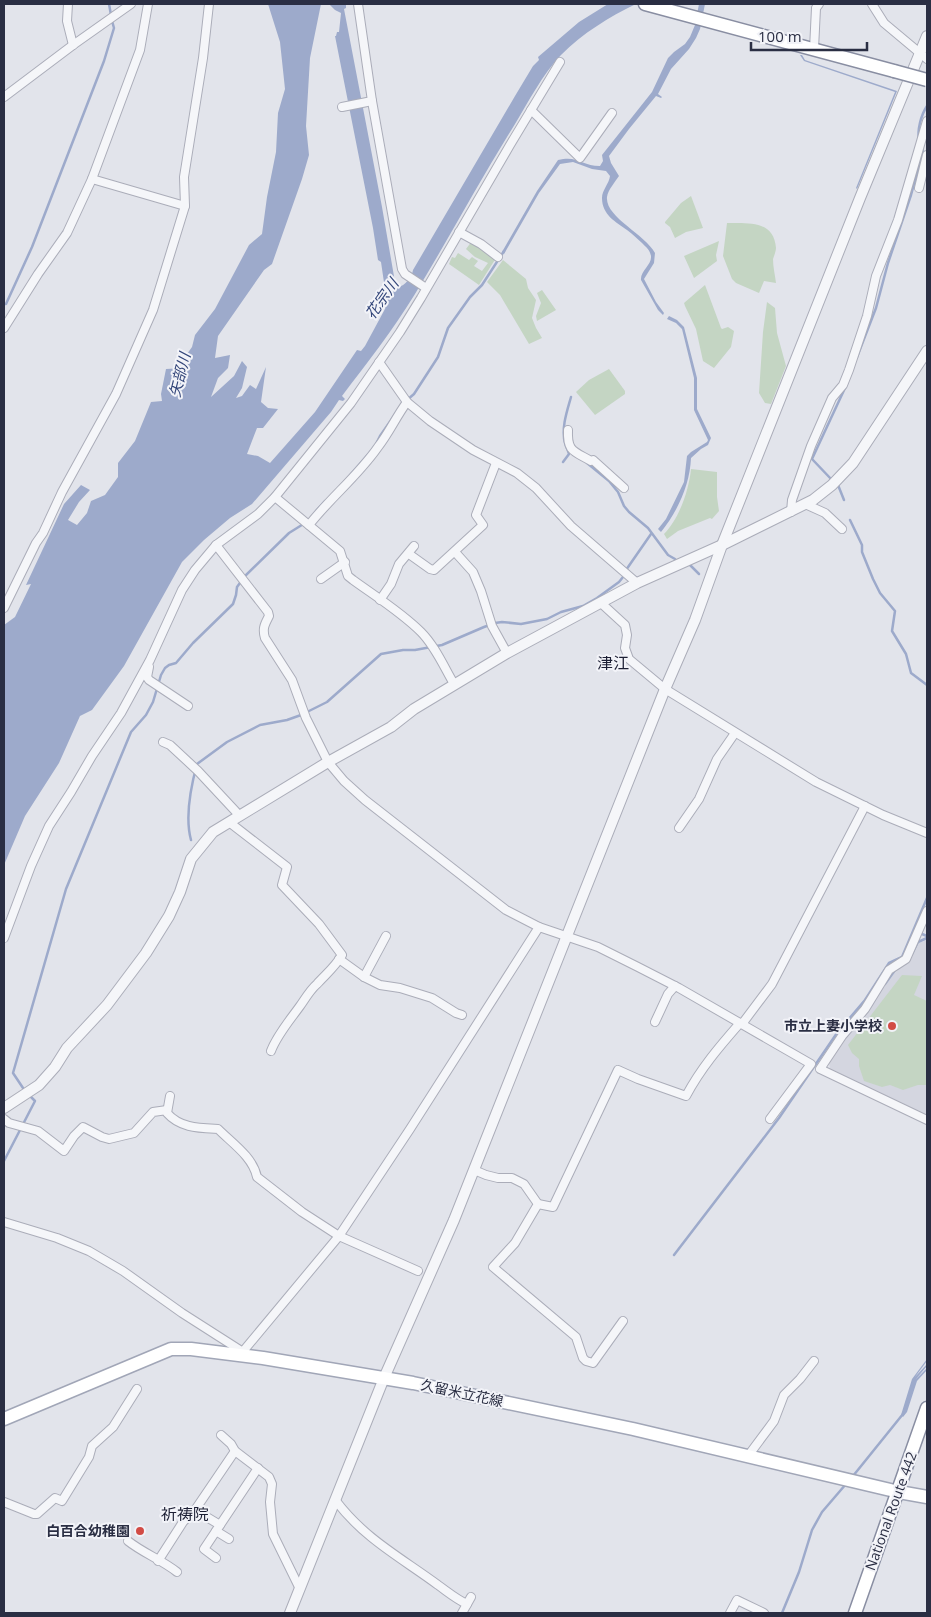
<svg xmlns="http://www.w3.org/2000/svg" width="931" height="1617" font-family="'Open Sans','Noto Sans JP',sans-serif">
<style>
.built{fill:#d4d6e0}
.green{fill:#c4d5c3}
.water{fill:#9daacb}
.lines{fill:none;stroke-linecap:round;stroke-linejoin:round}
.stream{stroke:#9daacb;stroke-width:2.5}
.minor-casing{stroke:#abadb9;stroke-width:10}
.tertiary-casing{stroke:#abadb9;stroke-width:12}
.primary-casing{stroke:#a1a6b7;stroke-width:15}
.trunk-casing{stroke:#898ea2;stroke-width:15}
.minor{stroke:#f5f6f9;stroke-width:8}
.tertiary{stroke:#f5f6f9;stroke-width:10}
.primary{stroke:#fff;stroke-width:12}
.trunk{stroke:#fff;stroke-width:12}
.trunk-bridge-casing{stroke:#898ea2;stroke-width:15;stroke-linecap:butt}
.trunk-bridge{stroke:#fff;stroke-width:12}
.poi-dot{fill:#d24b45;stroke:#f2f3f8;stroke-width:2}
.labels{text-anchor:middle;stroke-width:4;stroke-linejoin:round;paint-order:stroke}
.poi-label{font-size:14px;font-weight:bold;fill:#2a2e43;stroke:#f2f3f8;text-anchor:end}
.street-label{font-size:14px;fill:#2a2e43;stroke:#f2f3f8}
.water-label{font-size:15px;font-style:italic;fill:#324579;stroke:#f2f3f8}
.quarter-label{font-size:16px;fill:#1c1f34;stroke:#f2f3f8}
</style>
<rect width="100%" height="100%" fill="#e2e4eb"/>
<polygon class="built" points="927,940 927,1117 830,1070 829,1062 845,1039 867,1013 892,975 911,959 919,943"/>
<g class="green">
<polygon points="691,196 703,228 686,232 675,238 670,227 665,223 665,222 681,203"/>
<path d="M727,223c20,0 47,-3 49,25 0,3 -2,8 -3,11 0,8 2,16 3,24l-12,-2 -5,12 -23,-10 -4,-4 -9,-23z"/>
<polygon points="472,241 496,258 479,285 449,264 452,257 455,258 458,253 469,260 472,257 478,261 474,266 482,271 488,263 475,257 466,249"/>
<polygon points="719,241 716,255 717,261 694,278 684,256"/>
<polygon points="503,260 526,279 528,288 536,300 532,318 536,328 542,338 529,344 500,295 487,282"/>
<polygon points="705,285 721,328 722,329 728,327 734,331 731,347 714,368 703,361 696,329 685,306 684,303"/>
<polygon points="542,290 556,310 537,321 536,316 541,303 537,293"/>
<polygon points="767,302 775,308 777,333 786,366 771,404 765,403 759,393 763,332"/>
<polygon points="609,369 625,391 625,394 595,415 576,392 589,380"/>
<path d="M691,469l26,3v25l2,14 -7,8 -2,-1 -32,13 -11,8 -3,-5c15,-15 25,-44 27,-65z"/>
<polygon points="902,975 922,976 914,995 927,1001 927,1085 918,1085 903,1090 890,1085 882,1087 864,1081 859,1066 859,1059 852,1053 848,1045"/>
</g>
<g class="water">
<path d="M268,4h53l-11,54 -4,68 3,29 -7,24 -30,85 -8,6 -46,66 -3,22 15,-3 -2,13 -10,10 -7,19 23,-21 8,-15 5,6 -5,21 -6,10 6,-2 8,-11 6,4 10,-22 -5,35 7,6 10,1 -15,19h-6l-10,26 11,2 12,7 45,-51 42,-62 4,1 4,-5 20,-37 2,-6 -6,-41 -3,-2 -5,-32 -38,-192h1l1,-4h2l2,-19 -6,-3 -6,-6h17v4l-2,1 38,198 13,75 3,5c7,-1 14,-10 15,-17l102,-174 18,-30 6,-6 -1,-3 41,-35 29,-18h28c-27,13 -53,29 -75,51 -19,20 -32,46 -46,69 -35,56 -66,114 -100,170 -22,36 -48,69 -73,102l3,3 -2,2 -4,-1 -8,12 -79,92 -22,14 -26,22 -22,22 -58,104 -32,44 -12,6 -21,47 -34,53 -21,49v-240l11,-8 16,-33 -5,1 38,-81 17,-19 9,5 -11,12 -11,18 9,5 10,-12 4,-12 14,-6 13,-18v-14l17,-22 16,-39 11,-1 -1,-7 5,-25 18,-1 3,-14 5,-7 3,-12 20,-26 34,-64 13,-11 5,-37 9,-45 2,-39 7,-24 -5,-47z"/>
<path d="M699,4h6l-5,25 -4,9 -7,11 -18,20 -13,25 4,3 -1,1 -5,-2 -27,33 -20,27 2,7 8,13c-4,6 -11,14 -12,21 -2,20 38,37 48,56l-1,10 -10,16 12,23 8,11 -1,2 -5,-5 -17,-30c-1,-9 11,-15 10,-24 -1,-6 -5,-9 -9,-13 -5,-4 -9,-9 -15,-13 -11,-8 -25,-15 -25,-32 0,-8 7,-14 8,-22l-4,-5 -14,-2 -19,-7 -13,2 -21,29 -35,61 -2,-2 35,-61 21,-31c20,-5 24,6 42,6l3,-5 -1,-6 50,-63 16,-34 6,-6 11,-8 5,-7 5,-12z"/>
<polygon points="800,55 802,55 805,60 897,91 857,189 856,188 895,92 804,61"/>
<path d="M669,316l8,4 7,7 13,51v31l14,29 -3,7 -7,4 -10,9c-1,26 -13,53 -30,74l-3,-3 8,-10 18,-37 3,-26 4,-4 16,-10 1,-2 -14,-30v-32l-12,-49 -6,-6 -9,-4z"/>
<polygon points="927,1359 927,1361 915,1377 927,1364 927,1366 916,1379 927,1368 927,1370 917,1381 907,1412 903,1417 901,1415 912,1379"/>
</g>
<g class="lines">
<g class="stream">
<polyline points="109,4 111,15"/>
<path d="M919,141c-2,-11 2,-26 8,-35"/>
<polyline points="4,304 6,304 32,247 104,61 114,28 112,21"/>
<polyline points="857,357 876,308 888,263 911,195 923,151 922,148"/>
<polyline points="407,400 414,394 438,357 448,328 470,297 482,285 504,251"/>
<polyline points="376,444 380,436 403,403"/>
<path d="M563,462l6,-8c-1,-4 -3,-7 -4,-11 -4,-15 2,-32 6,-46"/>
<polyline points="587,463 609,481 618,492 624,506 629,512 648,528 668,555 675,559"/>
<polyline points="832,480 812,459 845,388"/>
<polyline points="345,481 371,451"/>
<polyline points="836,483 838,485 844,500"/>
<polyline points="316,511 325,501"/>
<polyline points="850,520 862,545 862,552 873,579 880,593 895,611 892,631 906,654 911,673 927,685"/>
<polyline points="689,564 699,574"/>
<polyline points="626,570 651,534"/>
<path d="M191,840c-6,-22 0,-54 6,-76l30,-22 33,-17 27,-5 14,-5 26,-13 54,-48 22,-4h12l27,-5 42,-18 11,-4 7,-1 19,2 26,-5 14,-7 22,-6 14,-8 22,-16 4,-5"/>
<polyline points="922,934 927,936"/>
<polyline points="912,954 918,942 927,938"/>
<polyline points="885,984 895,970"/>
<polyline points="25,1091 13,1073 66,889 131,732 146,715 153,702 161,675 165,668 169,665 176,663 193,643 233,604 236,595 237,587 245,576 289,533 305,523"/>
<polyline points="4,1161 35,1101 29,1095"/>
<polyline points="674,1255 779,1118 837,1033 865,1000 889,963 902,957 927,898"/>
<polyline points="853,1476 903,1414"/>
<polyline points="782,1613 799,1572 812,1530 822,1512 846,1484"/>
</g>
<defs>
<g id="minor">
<polyline points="68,4 67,21 73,45"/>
<polyline points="358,4 372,101 402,269 405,274 426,288"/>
<polyline points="872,4 884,23 927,59"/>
<polyline points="814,49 816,8 819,4"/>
<polyline points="4,97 73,45 131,4"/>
<polyline points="342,107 372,101"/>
<polyline points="531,110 580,158 612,113"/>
<polyline points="92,179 185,206"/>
<polyline points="919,188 927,155"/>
<polyline points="459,232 481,244 498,257"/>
<polyline points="4,328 38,274 67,233 92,179 140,50 148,4"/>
<polyline points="379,362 407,402 430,421 473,450 517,473 536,488 571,526 637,583"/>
<path d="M568,430c-1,22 6,21 23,31l2,-1 31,28"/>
<path d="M275,497l65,54 8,25 5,4c22,16 48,32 68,52 14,14 23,35 33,52"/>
<polyline points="805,504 825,513 842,529"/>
<polyline points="791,512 792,500 811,446 832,398 843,385 849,370 867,316 876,276 898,220 927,121"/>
<path d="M309,525c21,-27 49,-49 69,-78 11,-14 18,-30 29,-45"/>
<path d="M216,545l52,67 1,4c-4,8 -7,12 -4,22l27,42 14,38 22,44 16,19 21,19 141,110 33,17 59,20 40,20 41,21 132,76 -41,55"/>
<polyline points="455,552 473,572 481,591 492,626 507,653"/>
<polyline points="409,554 430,569 434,570 483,525 476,515 496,463"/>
<polyline points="321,579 345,562"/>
<polyline points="380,600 391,584 399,564 414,546"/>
<polyline points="601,603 625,625 627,635 625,648 629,659 665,689 816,782 883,815 927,833"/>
<polyline points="4,608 36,543 43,533 62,492 116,394 153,310 185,206 184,177 203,58 209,4"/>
<polyline points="149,667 147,677 149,680 188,706"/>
<polyline points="163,742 170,745 198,771 239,815"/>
<path d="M229,822l58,45 -5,18 37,39 23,31c-7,12 -16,19 -25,29 -7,6 -12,15 -17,22 -10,14 -23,29 -29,45"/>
<polyline points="679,828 699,799 717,759 735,733"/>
<polyline points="927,911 906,959 889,970 865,1009 842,1036 820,1069 927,1120"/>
<polyline points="4,938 31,866 49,826 71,792 92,756 121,713 150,660 182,590 195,570 216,545 258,514 275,497 351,403 400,332 421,298 510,145 560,62"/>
<polyline points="339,959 364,977 380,985 400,988 432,998 456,1013 462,1015"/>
<polyline points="364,977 386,936"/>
<polyline points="655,1022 668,994 675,986"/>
<polyline points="742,1024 772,984 865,806"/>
<path d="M170,1096l-3,17c13,15 32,15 51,16 14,14 35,28 39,48l45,35 37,24 79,35"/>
<polyline points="4,1119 9,1123 38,1131 64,1151 74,1136 83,1127 102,1137 109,1139 134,1133 153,1112 167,1110"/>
<polyline points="474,1170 486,1175 498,1178 512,1178 524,1184 538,1204 515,1243 493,1267 576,1337 583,1358 586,1361 593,1363 623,1321"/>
<path d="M538,1204l15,3 65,-137 20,9 48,17c15,-28 33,-49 54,-73"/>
<polyline points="4,1222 57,1238 89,1251 123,1271 182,1313 243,1352"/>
<polyline points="240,1355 339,1236 410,1129 539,927"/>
<polyline points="221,1435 231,1444 235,1451 269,1477 272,1484 270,1502 273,1534 300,1589"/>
<polyline points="748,1456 774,1421 784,1395 800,1379 814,1361"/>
<path d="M336,1501c29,38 64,56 102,84 10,7 18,14 29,19"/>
<polyline points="4,1502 34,1514 37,1514 55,1498 62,1501 89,1457 92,1446 113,1427 137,1389"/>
<polyline points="195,1510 220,1525"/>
<polyline points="216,1531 229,1539"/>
<path d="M128,1541c15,12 34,19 49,31"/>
<polyline points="216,1558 204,1549 258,1468"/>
<polyline points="158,1561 183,1522 195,1510 235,1451"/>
<polyline points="462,1613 471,1597"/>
<polyline points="730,1613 737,1600 764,1613"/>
</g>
<g id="tertiary">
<polyline points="4,1108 39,1085 55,1067 67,1048 107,1005 146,953 169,916 180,892 191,859 213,832 328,762 391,727 414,709 507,653 637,583 722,545 813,500 832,485 853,463 927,351"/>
<polyline points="290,1613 384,1378 454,1220 665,689 695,620 722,545 860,198 927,36"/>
</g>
<polyline id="primary" points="4,1419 171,1349 191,1349 263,1358 413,1383 633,1429 899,1492 927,1497"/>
<g id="trunk">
<polyline points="645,4 894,71"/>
<polyline points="855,1613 927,1408"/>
</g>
</defs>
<use href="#minor" class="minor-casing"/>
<use href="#tertiary" class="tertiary-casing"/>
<use href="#primary" class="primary-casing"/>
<use href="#trunk" class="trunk-casing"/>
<use href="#minor" class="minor"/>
<use href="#tertiary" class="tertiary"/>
<use href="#primary" class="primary"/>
<use href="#trunk" class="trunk"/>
<defs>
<polyline id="trunk-bridge" points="894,71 927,80"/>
</defs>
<use href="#trunk-bridge" class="trunk-bridge-casing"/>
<use href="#trunk-bridge" class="trunk-bridge"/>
</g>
<g class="poi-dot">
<circle cx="892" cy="1026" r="5"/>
<circle cx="140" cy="1531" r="5"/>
</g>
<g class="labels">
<g class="poi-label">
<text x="882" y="1031">市立上妻小学校</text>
<text x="130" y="1536">白百合幼稚園</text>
</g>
<g class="street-label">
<text transform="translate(462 1393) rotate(12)" y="5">久留米立花線</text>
<text transform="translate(891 1511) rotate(-70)" y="5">National Route 442</text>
</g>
<g class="water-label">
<text transform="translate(382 299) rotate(-55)" y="5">花宗川</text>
<text transform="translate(180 375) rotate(-76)" y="5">矢部川</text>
</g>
<g class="quarter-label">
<text x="613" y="669">津江</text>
<text x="185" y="1520">祈祷院</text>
</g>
</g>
<rect width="931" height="1617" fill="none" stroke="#2a2e43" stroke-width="10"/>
<path d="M751 42v8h116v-8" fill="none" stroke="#2a2e43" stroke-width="2.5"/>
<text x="758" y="42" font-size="15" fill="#2a2e43" stroke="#f2f3f8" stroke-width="4" paint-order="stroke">100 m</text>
</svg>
